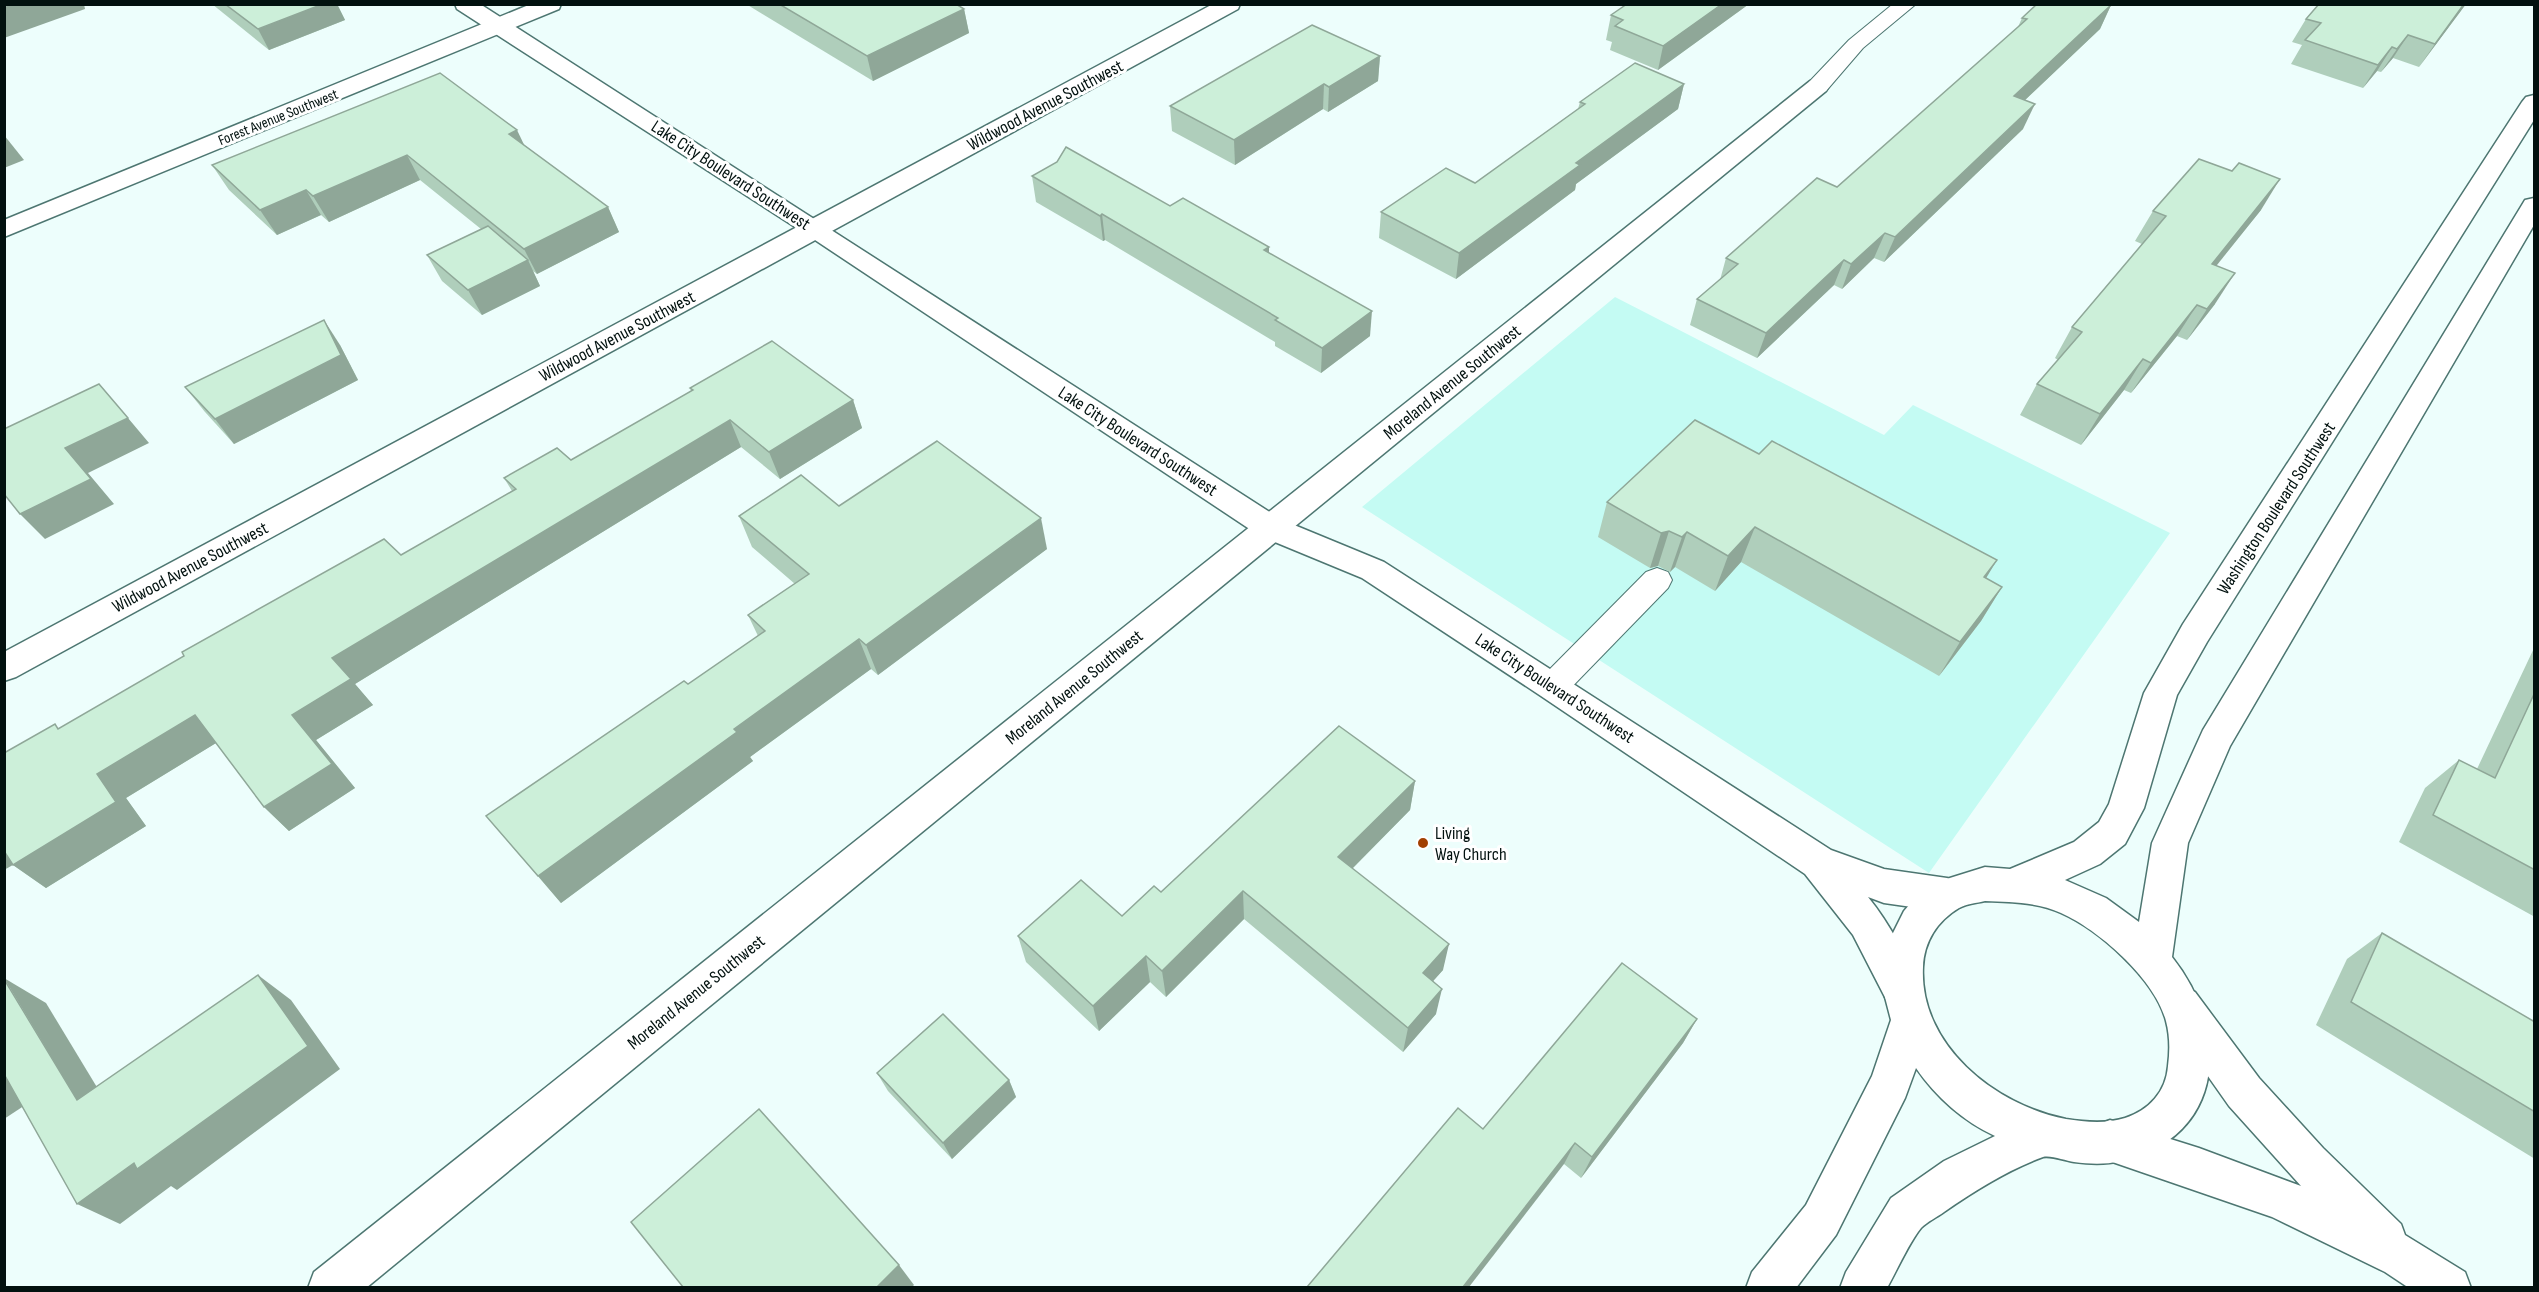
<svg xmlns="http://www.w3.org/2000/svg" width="2539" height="1292" font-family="'Sofia Sans Condensed',sans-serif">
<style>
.built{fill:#c4fbf3}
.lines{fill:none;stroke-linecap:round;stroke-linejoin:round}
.service-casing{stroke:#4d7671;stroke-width:2}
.minor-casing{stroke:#4d7671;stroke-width:3}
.tertiary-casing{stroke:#4d7671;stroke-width:3}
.secondary-casing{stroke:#4d7671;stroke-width:3}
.service{fill:#fff;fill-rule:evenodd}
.minor{fill:#fff;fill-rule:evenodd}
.tertiary{fill:#fff;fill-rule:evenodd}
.secondary{fill:#fff;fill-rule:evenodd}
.wall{fill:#afcebb}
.shaded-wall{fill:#8fa798}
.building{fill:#ccefd9;stroke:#8fa798;stroke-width:1.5}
.poi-dot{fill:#a24002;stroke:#fff;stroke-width:2}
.labels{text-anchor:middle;stroke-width:6;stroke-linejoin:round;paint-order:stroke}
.far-street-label{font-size:15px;fill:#02110f;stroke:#fff}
.street-label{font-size:18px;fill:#02110f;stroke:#fff}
.poi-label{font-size:18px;fill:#02110f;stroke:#fff;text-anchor:start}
</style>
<rect width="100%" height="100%" fill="#edfefc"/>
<polygon class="built" points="1615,297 1884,435 1913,405 2170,533 1929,873 1362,507"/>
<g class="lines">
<defs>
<g id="service">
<polygon points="1893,4 1916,4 1863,48 1826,91 1818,93 1810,91 1807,86 1810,81 1849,40"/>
<polygon points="1657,568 1668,572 1672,580 1668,588 1564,695 1553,699 1542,695 1537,686 1542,677 1646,572"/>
</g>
<g id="minor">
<polygon points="531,4 561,4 559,9 4,237 4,220"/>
<polygon points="1213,4 1240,4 1238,9 16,677 4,681 4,652"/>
<polygon points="1818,79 1826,81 1829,86 1826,91 366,1288 308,1288 314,1272 1810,81"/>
</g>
<g id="tertiary">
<path d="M455,4h25l802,516 102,42 447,288 53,19 63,9 13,5 6,12 -6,12 -13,5 -63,-9 -16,-6c23,28 40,63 55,95l-6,13 -14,5 -14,-5 -36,-70 -48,-61 -264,-178 -179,-118 -102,-42 -454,-302 -349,-225z"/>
<polygon points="2181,986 2195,992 2259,1078 2323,1148 2401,1224 2405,1235 2465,1272 2471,1288 2409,1288 2385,1272 2272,1217 2095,1156 2089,1141 2095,1126 2110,1120 2199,1148 2301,1186 2229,1106 2167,1018 2161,1005 2167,992"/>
</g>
<path id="secondary" d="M2534,95v25l-327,522 -30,53 -33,113 -19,36 -25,20 -35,16 41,18 33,24 13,-79 51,-113 319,-525 3,-5 9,-2v27l-304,521 -42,97 -16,114c59,74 54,181 -52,204 -15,4 -31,3 -46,1 -8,-1 -23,-7 -31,-5 -35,13 -69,34 -99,55 -7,5 -17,10 -23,16 -11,13 -25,44 -34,60h-47l6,-16 45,-74 53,-37 51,-25c-32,-15 -59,-39 -79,-68l-11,30 -69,137 -40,53h-50l6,-16 54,-67 66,-129 19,-56 -6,-23v-38l4,-18 15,-30 12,-14 21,-15 48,-15 25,2 64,-27 25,-20 10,-18 35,-111 39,-69 339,-522 4,-5zM1985,901c24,1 53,1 76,12 38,17 94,66 105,108 4,15 4,30 2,45 -2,26 -19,44 -43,52 -19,6 -40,4 -59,1 -71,-14 -147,-74 -143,-152 1,-25 14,-46 36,-59 7,-4 18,-5 26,-7z"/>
</defs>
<use href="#service" class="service-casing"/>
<use href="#minor" class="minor-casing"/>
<use href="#tertiary" class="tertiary-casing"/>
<use href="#secondary" class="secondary-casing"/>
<use href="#service" class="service"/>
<use href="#minor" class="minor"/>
<use href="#tertiary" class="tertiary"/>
<use href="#secondary" class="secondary"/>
</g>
<g class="wall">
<polygon points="212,4 337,4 345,20 269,50"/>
<polygon points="746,4 956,4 964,9 969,33 873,81"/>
<polygon points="1627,4 1749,4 1658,70 1610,50 1612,42 1606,40 1611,15"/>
<polygon points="2319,4 2466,4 2419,67 2393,58 2381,72 2377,71 2363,88 2291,64 2302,45 2292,42 2306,19"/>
<polygon points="2111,5 2100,29 2025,100 2023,129 1884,262 1874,258 1842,289 1834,285 1757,358 1690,325 1697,299 1720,280 1726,258 1837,187 2018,27 2022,18"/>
<polygon points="1380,56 1378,81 1328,112 1323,109 1235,165 1172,131 1170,106"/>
<polygon points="1684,84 1678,109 1576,184 1575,190 1456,279 1379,238 1381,212 1475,183 1578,109 1580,102"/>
<polygon points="524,145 608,207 619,232 537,274 533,271 540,286 482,315 442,281 427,255 481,229 420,180 329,222 321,215 277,235 229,190 212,165"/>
<polygon points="1032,176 1170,206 1269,253 1370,336 1321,373 1275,346 1275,342 1105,240 1103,241 1036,202"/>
<polygon points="2261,210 2216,265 2215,304 2187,340 2177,336 2131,393 2124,390 2081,445 2020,415 2037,384 2058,360 2055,358 2072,327 2142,244 2135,241 2153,211"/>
<polygon points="340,345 358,380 234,444 205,412 185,387"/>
<polygon points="690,388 853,400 862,428 780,479 741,447 355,684 373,705 316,740 355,788 289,831 264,807 216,743 126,798 146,826 46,888 13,865 60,728 401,555 512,491 504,478 571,460 691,391"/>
<polygon points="1695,420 2002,587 1981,621 1939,676 1741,562 1715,591 1675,567 1670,572 1658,566 1650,568 1598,537 1607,502"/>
<polygon points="839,506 1047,549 878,675 871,669 750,757 753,761 561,903 486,816 688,684 758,636 748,615 795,584 752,547 739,516"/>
<polygon points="2535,646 2535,917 2399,842 2425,788 2459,760 2477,769"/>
<polygon points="1415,781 1410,810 1352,869 1443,970 1433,981 1436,1014 1403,1052 1244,919 1166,997 1150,982 1099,1031 1026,962 1018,936 1122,916 1161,892"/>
<polygon points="2382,933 2535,1022 2535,1159 2316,1025 2347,959"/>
<polygon points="1697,1019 1683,1043 1581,1178 1564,1164 1483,1129"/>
<polygon points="877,1073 1009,1080 1016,1097 952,1159 888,1091"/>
</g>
<g class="shaded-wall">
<polygon points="12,4 84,4 85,9 4,38 4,7"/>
<polygon points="323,4 337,4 345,20 269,50 258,29"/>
<polygon points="1722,4 1749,4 1658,70 1663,46"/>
<polygon points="2464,4 2466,4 2419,67 2435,44"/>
<polygon points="2111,5 2100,29 2003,121 2014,96"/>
<polygon points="964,9 969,33 873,81 867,56"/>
<polygon points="2408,35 2393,58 2381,72 2397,49"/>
<polygon points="2392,47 2377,71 2363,88 2378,65"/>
<polygon points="1380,56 1378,81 1328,112 1329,87"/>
<polygon points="1324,84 1323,109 1235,165 1234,140"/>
<polygon points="1684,84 1678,109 1576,184 1575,190 1456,279 1459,253 1576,163"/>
<polygon points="2035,104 2023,129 1884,262 1895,237"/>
<polygon points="517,130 529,155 509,134"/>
<polygon points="4,135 24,160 4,168"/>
<polygon points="407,155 420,180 329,222 313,196"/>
<polygon points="2280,179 2261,210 2193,295 2212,264"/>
<polygon points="306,190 321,215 277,235 260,210"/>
<polygon points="608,207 619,232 537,274 524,249"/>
<polygon points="1102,214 1105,240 1103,241 1100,216"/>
<polygon points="1885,233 1874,258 1842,289 1851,264"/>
<polygon points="1269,247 1269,272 1264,250"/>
<polygon points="528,260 540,286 482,315 468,290"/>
<polygon points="1844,260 1834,285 1757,358 1766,333"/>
<polygon points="2235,273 2215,304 2187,340 2207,309"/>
<polygon points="2197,305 2177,336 2131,393 2151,363"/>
<polygon points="1372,311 1370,336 1321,373 1322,348"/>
<polygon points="324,320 340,345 358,380 234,444 215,419"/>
<polygon points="2143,359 2124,390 2081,445 2100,414"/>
<polygon points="853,400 862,428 780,479 769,452"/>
<polygon points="128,418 149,443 88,473 114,504 45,539 20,514 65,448"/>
<polygon points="730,420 741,447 355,684 373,705 316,740 355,788 289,831 264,807 292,715 332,658"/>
<polygon points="1041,518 1047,549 878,675 866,645"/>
<polygon points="1755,527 1741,562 1715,591 1728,556"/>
<polygon points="1669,531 1658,566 1650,568 1661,533"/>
<polygon points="1687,532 1675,567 1670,572 1682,537"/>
<polygon points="1997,560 1976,595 1984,577"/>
<polygon points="2002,587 1981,621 1939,676 1960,642"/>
<polygon points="859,639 871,669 750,757 753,761 561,903 538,876 734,729"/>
<polygon points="195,715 221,740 126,798 146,826 46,888 13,865 97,774"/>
<polygon points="1415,781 1410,810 1336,885 1338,857"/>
<polygon points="4,841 27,857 4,870"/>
<polygon points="1243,891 1244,919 1166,997 1162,971"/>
<polygon points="1449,944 1443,970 1418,998 1423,973"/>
<polygon points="1146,956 1150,982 1099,1031 1093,1006"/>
<polygon points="258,975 291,1000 340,1069 177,1190 171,1186 120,1224 77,1204"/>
<polygon points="4,978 46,1003 118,1122 77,1100"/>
<polygon points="1442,989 1436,1014 1403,1052 1408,1028"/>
<polygon points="1697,1019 1683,1043 1581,1178 1592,1157"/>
<polygon points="4,1070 45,1092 4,1119"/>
<polygon points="1009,1080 1016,1097 952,1159 943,1143"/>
<polygon points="1575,1143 1564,1164 1469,1287 1463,1287"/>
<polygon points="899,1265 914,1285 912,1287 877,1287"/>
</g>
<g class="building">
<polygon points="225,4 323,4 258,29"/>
<polygon points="779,4 956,4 964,9 867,56"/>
<polygon points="1627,4 1722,4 1663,46 1615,26 1623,20 1611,15"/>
<polygon points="2037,4 2111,5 2014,96 2035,104 1895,237 1885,233 1851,264 1844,260 1766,333 1697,299 1738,264 1726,258 1817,178 1837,187 2027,19 2022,18"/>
<polygon points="2319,4 2464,4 2435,44 2408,35 2397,49 2392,47 2378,65 2305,40 2321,23 2306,19"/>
<polygon points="1312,25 1380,56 1329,87 1324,84 1234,140 1170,106"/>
<polygon points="1635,63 1684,84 1576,163 1580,165 1459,253 1381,212 1446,168 1475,183 1585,104 1580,102"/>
<polygon points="440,73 517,130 509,134 608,207 524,249 407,155 313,196 306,190 260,210 212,165"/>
<polygon points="1066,147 1170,206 1183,198 1269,247 1264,250 1372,311 1322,348 1275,320 1278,318 1102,214 1100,216 1032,176 1057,162"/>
<polygon points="2199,159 2232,171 2239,163 2280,179 2212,264 2235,273 2207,309 2197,305 2151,363 2143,359 2100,414 2037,384 2082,332 2072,327 2166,216 2153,211"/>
<polygon points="488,226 528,260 468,290 427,255"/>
<polygon points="324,320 341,355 215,419 185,387"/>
<polygon points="772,341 853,400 769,452 730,420 332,658 351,679 292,715 332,764 264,807 195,715 97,774 116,802 13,865 4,851 4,753 55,724 58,729 184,656 182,652 384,539 401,555 516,489 504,478 557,448 571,460 693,390 690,388"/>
<polygon points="99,384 128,418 65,448 91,479 20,514 4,494 4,429"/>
<polygon points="1695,420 1759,454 1772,441 1997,560 1984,577 2002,587 1960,642 1755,527 1728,556 1687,532 1682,537 1669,531 1661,533 1607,502"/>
<polygon points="937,441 1041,518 866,645 859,639 734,729 737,732 538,876 486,816 684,681 688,684 765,631 748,615 809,574 739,516 801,475 839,506"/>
<polygon points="2535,692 2535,870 2433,815 2459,760 2495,778"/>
<polygon points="1339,726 1415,781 1338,857 1449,944 1423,973 1442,989 1408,1028 1243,891 1162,971 1146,956 1093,1006 1018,936 1081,880 1122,916 1154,886 1161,892"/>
<polygon points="2382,933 2535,1022 2535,1112 2351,1002"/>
<polygon points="1622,963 1697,1019 1592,1157 1575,1143 1463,1287 1307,1287 1458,1108 1483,1129"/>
<polygon points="258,975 308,1046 137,1169 134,1163 77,1204 4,1074 4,979 77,1100"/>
<polygon points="943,1014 1009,1080 943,1143 877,1073"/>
<polygon points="759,1109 899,1265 877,1287 683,1287 631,1222"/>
</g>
<circle class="poi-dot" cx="1423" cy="843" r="6"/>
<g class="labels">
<g class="far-street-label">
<text transform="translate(278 117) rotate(-22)" y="5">Forest Avenue Southwest</text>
</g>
<g class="street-label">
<text transform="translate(1045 105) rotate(-28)" y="6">Wildwood Avenue Southwest</text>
<text transform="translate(731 175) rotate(33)" y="6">Lake City Boulevard Southwest</text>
<text transform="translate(617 336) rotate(-28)" y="6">Wildwood Avenue Southwest</text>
<text transform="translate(1452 382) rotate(-39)" y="6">Moreland Avenue Southwest</text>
<text transform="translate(1138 441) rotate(33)" y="6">Lake City Boulevard Southwest</text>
<text transform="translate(2276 508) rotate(-57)" y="6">Washington Boulevard Southwest</text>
<text transform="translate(190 567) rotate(-28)" y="6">Wildwood Avenue Southwest</text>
<text transform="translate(1074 687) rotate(-39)" y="6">Moreland Avenue Southwest</text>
<text transform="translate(1555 688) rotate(33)" y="6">Lake City Boulevard Southwest</text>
<text transform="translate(696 992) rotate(-39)" y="6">Moreland Avenue Southwest</text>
</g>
<g class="poi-label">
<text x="1435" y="839">Living<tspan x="1435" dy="21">Way Church</tspan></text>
</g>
</g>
<rect width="2539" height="1292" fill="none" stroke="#02110f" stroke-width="12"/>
</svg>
